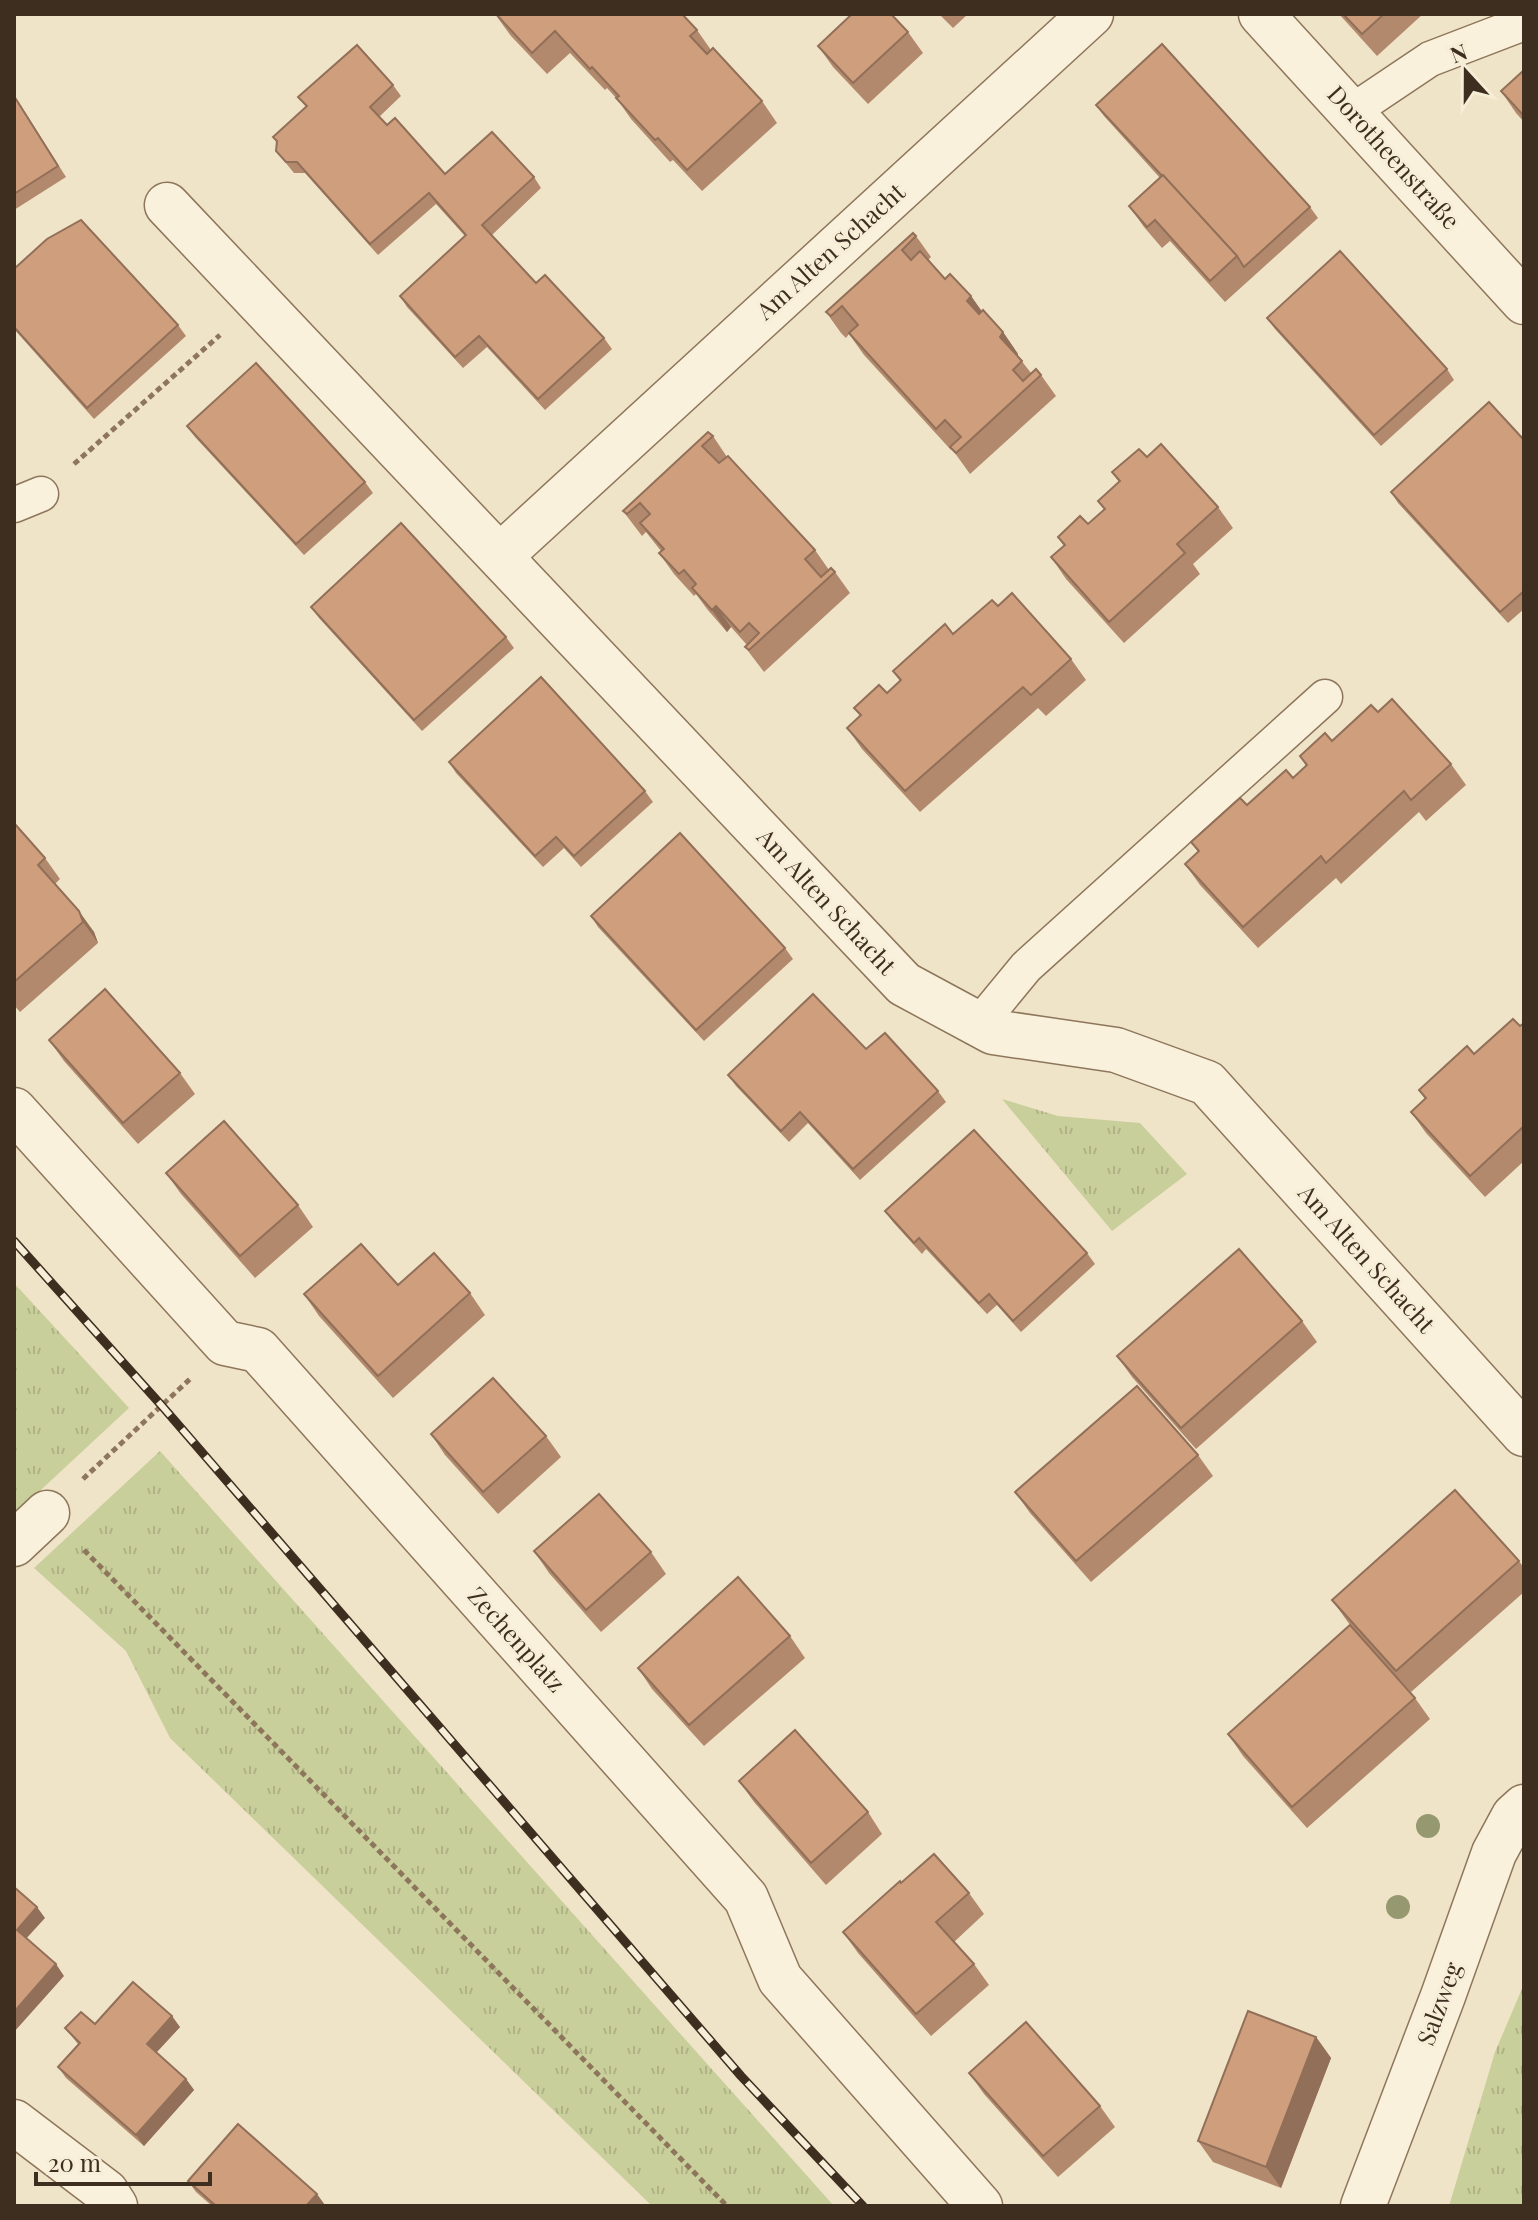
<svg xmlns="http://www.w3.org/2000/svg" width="1538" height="2220" font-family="'Playfair Display',serif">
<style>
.park{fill:url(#park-tufts)}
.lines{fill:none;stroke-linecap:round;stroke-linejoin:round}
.service-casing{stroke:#8d765c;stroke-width:37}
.minor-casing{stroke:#8d765c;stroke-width:47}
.path{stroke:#8d765c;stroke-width:5;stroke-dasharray:6 4;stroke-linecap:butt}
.service{stroke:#faf1dc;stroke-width:34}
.minor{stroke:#faf1dc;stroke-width:44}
.rail-casing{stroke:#3d2e20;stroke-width:9}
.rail{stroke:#f7eed8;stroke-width:6;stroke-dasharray:18;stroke-linecap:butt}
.tree{fill:#96986f}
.wall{fill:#b2896c}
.shaded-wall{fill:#916f58}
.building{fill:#cf9f7d;stroke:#916f58;stroke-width:2}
.labels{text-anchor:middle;stroke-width:6;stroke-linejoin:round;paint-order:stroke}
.street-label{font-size:24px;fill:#3d2e20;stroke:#f7eed8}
</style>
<defs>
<pattern id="park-tufts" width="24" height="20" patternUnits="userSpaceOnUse" patternTransform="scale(2)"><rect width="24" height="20" fill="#c9cf9b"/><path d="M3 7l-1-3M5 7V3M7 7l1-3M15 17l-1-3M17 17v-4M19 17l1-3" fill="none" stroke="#aeb285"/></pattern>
</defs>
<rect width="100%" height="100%" fill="#f0e4c8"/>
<g class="park">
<polygon points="1002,1099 1058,1116 1140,1123 1187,1174 1112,1231"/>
<polygon points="14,1283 129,1408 14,1515"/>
<polygon points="160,1451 834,2206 652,2206 170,1738 126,1651 34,1568"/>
<polygon points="1524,1984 1524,2206 1449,2206 1495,2052"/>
</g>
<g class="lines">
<defs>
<g id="service">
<polyline points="1351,112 1430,59 1524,23"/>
<polyline points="14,505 41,494"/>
<polyline points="979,1024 1026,967 1325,697"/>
</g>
<g id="minor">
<polyline points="1261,14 1524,302"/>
<polyline points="167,205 904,984 993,1032 1116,1050 1207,1083 1524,1434"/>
<polyline points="500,556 1091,14"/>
<polyline points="14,1110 225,1343 258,1350 746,1898 780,1979 980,2206"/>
<polyline points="14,1544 47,1513"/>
<polyline points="14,2122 106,2192 115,2206"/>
<polyline points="1363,2206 1443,1996 1494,1853 1514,1816 1524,1807"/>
</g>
</defs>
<use href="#service" class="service-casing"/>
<use href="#minor" class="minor-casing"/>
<g class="path">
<polyline points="74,464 220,335"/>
<polyline points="83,1479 190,1379"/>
<polyline points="84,1550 727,2206"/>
</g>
<use href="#service" class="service"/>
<use href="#minor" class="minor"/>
<defs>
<polyline id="rail" points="14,1241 162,1406 741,2076 863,2206"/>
</defs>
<use href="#rail" class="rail-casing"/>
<use href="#rail" class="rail"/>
</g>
<g class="tree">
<circle cx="1428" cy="1826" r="12"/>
<circle cx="1398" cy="1907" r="12"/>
</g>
<g class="wall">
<polygon points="495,14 682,14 697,30 711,50 762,101 777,123 702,191 673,160 670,162 631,119 617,99 607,88 605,90 570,53 547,74 511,36"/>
<polygon points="939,14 968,14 953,28"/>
<polygon points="1339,14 1423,14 1377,56"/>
<polygon points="908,32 923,53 868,104 833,67 818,46"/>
<polygon points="1524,70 1524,122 1516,113 1501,91"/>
<polygon points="393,85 401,96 379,117 387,125 445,174 534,177 541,188 492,235 536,283 604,338 612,349 545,410 487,347 463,368 407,307 400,296 465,236 436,204 378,255 305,173 294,173 276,151 277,143 273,137 306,107 298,97"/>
<polygon points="14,95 66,177 14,210"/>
<polygon points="1096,105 1310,207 1318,218 1225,302 1170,241 1162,248 1144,227 1129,206 1160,178 1104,116"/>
<polygon points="916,236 931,257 928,260 945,279 971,296 981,311 1003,332 1018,354 1017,355 1031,373 1041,375 1056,396 970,474 952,449 951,450 864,355 849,334 846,338 841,333 826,312"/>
<polygon points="14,269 178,325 186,336 94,419 14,329"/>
<polygon points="1267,318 1447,369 1454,380 1381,446 1275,329"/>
<polygon points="187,426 365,482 373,493 304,555 195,437"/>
<polygon points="713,436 727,457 815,550 829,570 835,572 850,593 764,672 745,647 747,645 731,627 727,632 707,609 696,594 694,596 674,574 659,553 661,551 646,532 642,536 623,511"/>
<polygon points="1524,440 1524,609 1508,623 1398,503 1391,492"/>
<polygon points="1147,457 1218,507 1233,528 1193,564 1200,574 1124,643 1066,579 1051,557 1064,546 1058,537 1088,524 1104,509 1098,501 1119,482 1112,472"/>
<polygon points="998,606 1071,659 1086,680 1046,716 1038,708 920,812 862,749 847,728 860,716 854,708 887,693 900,681 893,671"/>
<polygon points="311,607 506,637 514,648 422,731 319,618"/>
<polygon points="1378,712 1451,764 1466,785 1426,821 1419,812 1341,884 1336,878 1258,948 1200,885 1185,864 1198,852 1191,842 1293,778 1306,766 1300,756 1332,741"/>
<polygon points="449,762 645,791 653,802 581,867 564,848 543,867 456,773"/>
<polygon points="14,823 45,858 60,879 55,884 94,932 98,943 20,1012 14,1005"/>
<polygon points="591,916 785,948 793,959 704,1041 598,927"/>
<polygon points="1524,1023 1524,1161 1485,1197 1426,1133 1411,1112 1425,1099 1419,1090"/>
<polygon points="49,1040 180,1073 195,1094 138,1144 64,1061"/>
<polygon points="866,1049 938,1091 946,1102 860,1180 808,1123 789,1142 736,1086 728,1075"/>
<polygon points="166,1173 298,1205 313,1227 255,1278 181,1194"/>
<polygon points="885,1211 1087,1253 1095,1264 1021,1332 997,1305 987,1314 926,1249 922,1254 893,1222"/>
<polygon points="398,1285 470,1293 485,1315 393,1398 319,1316 304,1294"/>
<polygon points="1302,1321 1317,1342 1196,1449 1132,1377 1117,1356"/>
<polygon points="431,1434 546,1436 561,1457 498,1514 445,1455"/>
<polygon points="1198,1455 1213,1476 1091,1582 1030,1513 1015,1492"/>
<polygon points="534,1551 651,1552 666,1574 601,1632 549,1573"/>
<polygon points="1519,1561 1524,1568 1524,1592 1411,1692 1364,1641 1415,1698 1430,1719 1307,1828 1243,1756 1228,1734 1350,1625 1332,1600"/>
<polygon points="790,1636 805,1658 704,1746 652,1689 638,1668"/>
<polygon points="739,1781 868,1812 882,1834 826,1885 754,1802"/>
<polygon points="901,1883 969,1893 984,1914 954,1942 974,1964 989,1985 931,2036 858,1953 843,1932"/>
<polygon points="95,2024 180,2027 156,2053 186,2079 194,2090 144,2146 66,2078 58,2067 78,2044 65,2028"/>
<polygon points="1316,2037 1331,2058 1281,2188 1213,2162 1198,2141"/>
<polygon points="969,2073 1100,2106 1115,2127 1058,2177 984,2094"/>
<polygon points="188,2181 325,2205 324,2206 212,2206 196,2192"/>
</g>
<g class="shaded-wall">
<polygon points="971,296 986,317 982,322 967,301"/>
<polygon points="1003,332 1018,354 1015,358 1000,337"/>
<polygon points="716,606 731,627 727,632 712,610"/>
<polygon points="79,911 94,932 98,943 83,922"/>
<polygon points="37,1907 45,1918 24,1941 17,1930"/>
<polygon points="56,1964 64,1976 14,2032 14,2012"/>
<polygon points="172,2016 180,2027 154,2055 147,2044"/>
<polygon points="1316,2037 1331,2058 1281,2188 1266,2167"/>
<polygon points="186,2079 194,2090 144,2146 136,2135"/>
<polygon points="317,2194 325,2205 324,2206 306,2206"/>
</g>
<g class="building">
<polygon points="496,14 682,14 697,30 690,36 707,54 713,48 762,101 687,170 658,138 655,140 616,98 619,96 592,67 590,69 555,31 532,53"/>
<polygon points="852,14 891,14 908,32 853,83 818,46"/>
<polygon points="1343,14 1384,14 1362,34"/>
<polygon points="1162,44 1310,207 1244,267 1237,256 1096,105"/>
<polygon points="357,45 393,85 370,107 387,125 395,118 445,174 492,132 534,177 482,225 536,283 545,275 604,338 538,399 479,336 455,357 400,296 466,235 429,193 370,244 297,162 286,162 276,151 277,141 273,137 307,106 298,97"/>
<polygon points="1524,70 1524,116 1501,91"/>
<polygon points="14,96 58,166 14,194"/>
<polygon points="1163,175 1237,256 1210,281 1155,220 1147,227 1129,206"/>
<polygon points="81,220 178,325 87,408 14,327 14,269 47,239"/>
<polygon points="913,233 916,236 902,250 911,260 920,251 945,279 950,274 971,296 967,301 979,314 983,310 1003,332 1000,337 1022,361 1013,370 1023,381 1036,369 1041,375 956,453 950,447 961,437 945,420 936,429 849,333 858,325 842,306 831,316 826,312"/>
<polygon points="1340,251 1447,369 1374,435 1267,318"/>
<polygon points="256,363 365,482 296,544 187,426"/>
<polygon points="1489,402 1524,440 1524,591 1500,612 1391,492"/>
<polygon points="708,432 713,436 702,446 719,463 728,456 815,550 805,559 821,577 831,568 835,572 749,650 745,647 759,633 749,623 740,632 716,606 712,610 692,588 696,584 684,570 679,574 659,553 664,549 640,523 650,514 640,503 627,514 623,511"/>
<polygon points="1161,444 1218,507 1177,544 1185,553 1109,622 1051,557 1065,545 1058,537 1080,516 1088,524 1105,509 1098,501 1120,481 1112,472 1139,449 1147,457"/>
<polygon points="401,523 506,637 414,720 311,607"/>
<polygon points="1012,593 1071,659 1031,695 1023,687 905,791 847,728 861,715 854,708 879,685 887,693 901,680 893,671 945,624 953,634 992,600 998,606"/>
<polygon points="541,677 645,791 574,856 556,837 535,856 449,762"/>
<polygon points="1392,699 1451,764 1411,800 1404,791 1326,863 1321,856 1243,927 1185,864 1199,851 1191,842 1240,798 1247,805 1286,770 1293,778 1307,765 1300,756 1325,733 1332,741 1371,705 1378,712"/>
<polygon points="14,823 45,858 38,865 79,911 83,922 14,982"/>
<polygon points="680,833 785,948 696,1030 591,916"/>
<polygon points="105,989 180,1073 123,1123 49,1040"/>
<polygon points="813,994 866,1049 885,1033 938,1091 853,1169 800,1112 781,1131 728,1075"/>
<polygon points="1513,1019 1520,1026 1524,1023 1524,1126 1470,1176 1411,1112 1426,1098 1419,1090 1467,1046 1474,1054"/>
<polygon points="224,1121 298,1205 240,1256 166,1173"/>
<polygon points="974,1130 1087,1253 1013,1321 989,1294 979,1303 919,1238 914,1243 885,1211"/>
<polygon points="361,1244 398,1285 434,1253 470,1293 378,1376 304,1294"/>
<polygon points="1239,1249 1302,1321 1181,1428 1117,1356"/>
<polygon points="493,1378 546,1436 483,1492 431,1434"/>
<polygon points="1137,1386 1198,1455 1076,1561 1015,1492"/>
<polygon points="1455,1490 1519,1561 1396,1671 1332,1600"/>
<polygon points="599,1494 651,1552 586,1610 534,1551"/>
<polygon points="738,1577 790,1636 689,1725 638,1668"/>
<polygon points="1350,1625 1415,1698 1292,1807 1228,1734"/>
<polygon points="795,1730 868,1812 811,1863 739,1781"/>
<polygon points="934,1854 969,1893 936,1922 974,1964 916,2014 843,1932 900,1881 901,1883"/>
<polygon points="14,1887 37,1907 17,1930 56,1964 14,2012"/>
<polygon points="133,1982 172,2016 147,2044 186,2079 136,2135 58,2067 80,2043 65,2028 81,2012 95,2024"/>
<polygon points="1248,2011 1316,2037 1266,2167 1198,2141"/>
<polygon points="1026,2022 1100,2106 1043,2156 969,2073"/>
<polygon points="238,2124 317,2194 306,2206 216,2206 188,2181"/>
</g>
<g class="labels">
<g class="street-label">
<text transform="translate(1393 158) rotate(48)" y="8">Dorotheenstraße</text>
<text transform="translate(831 252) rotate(-42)" y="8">Am Alten Schacht</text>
<text transform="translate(826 902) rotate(47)" y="8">Am Alten Schacht</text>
<text transform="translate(1366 1259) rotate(48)" y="8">Am Alten Schacht</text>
<text transform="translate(516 1640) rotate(48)" y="8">Zechenplatz</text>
<text transform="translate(1440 2004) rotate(-70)" y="8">Salzweg</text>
</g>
</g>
<rect width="1538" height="2220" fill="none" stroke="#3d2e20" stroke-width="32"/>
<g transform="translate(1466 72) rotate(339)" stroke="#f7eed8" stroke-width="6" paint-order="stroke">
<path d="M0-6L14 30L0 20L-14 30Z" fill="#3d2e20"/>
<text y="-12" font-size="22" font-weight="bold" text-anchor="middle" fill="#3d2e20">N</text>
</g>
<path d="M36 2172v12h174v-12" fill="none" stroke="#3d2e20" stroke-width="4"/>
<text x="48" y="2172" font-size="24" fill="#3d2e20" stroke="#f7eed8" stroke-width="6" paint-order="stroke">20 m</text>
</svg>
